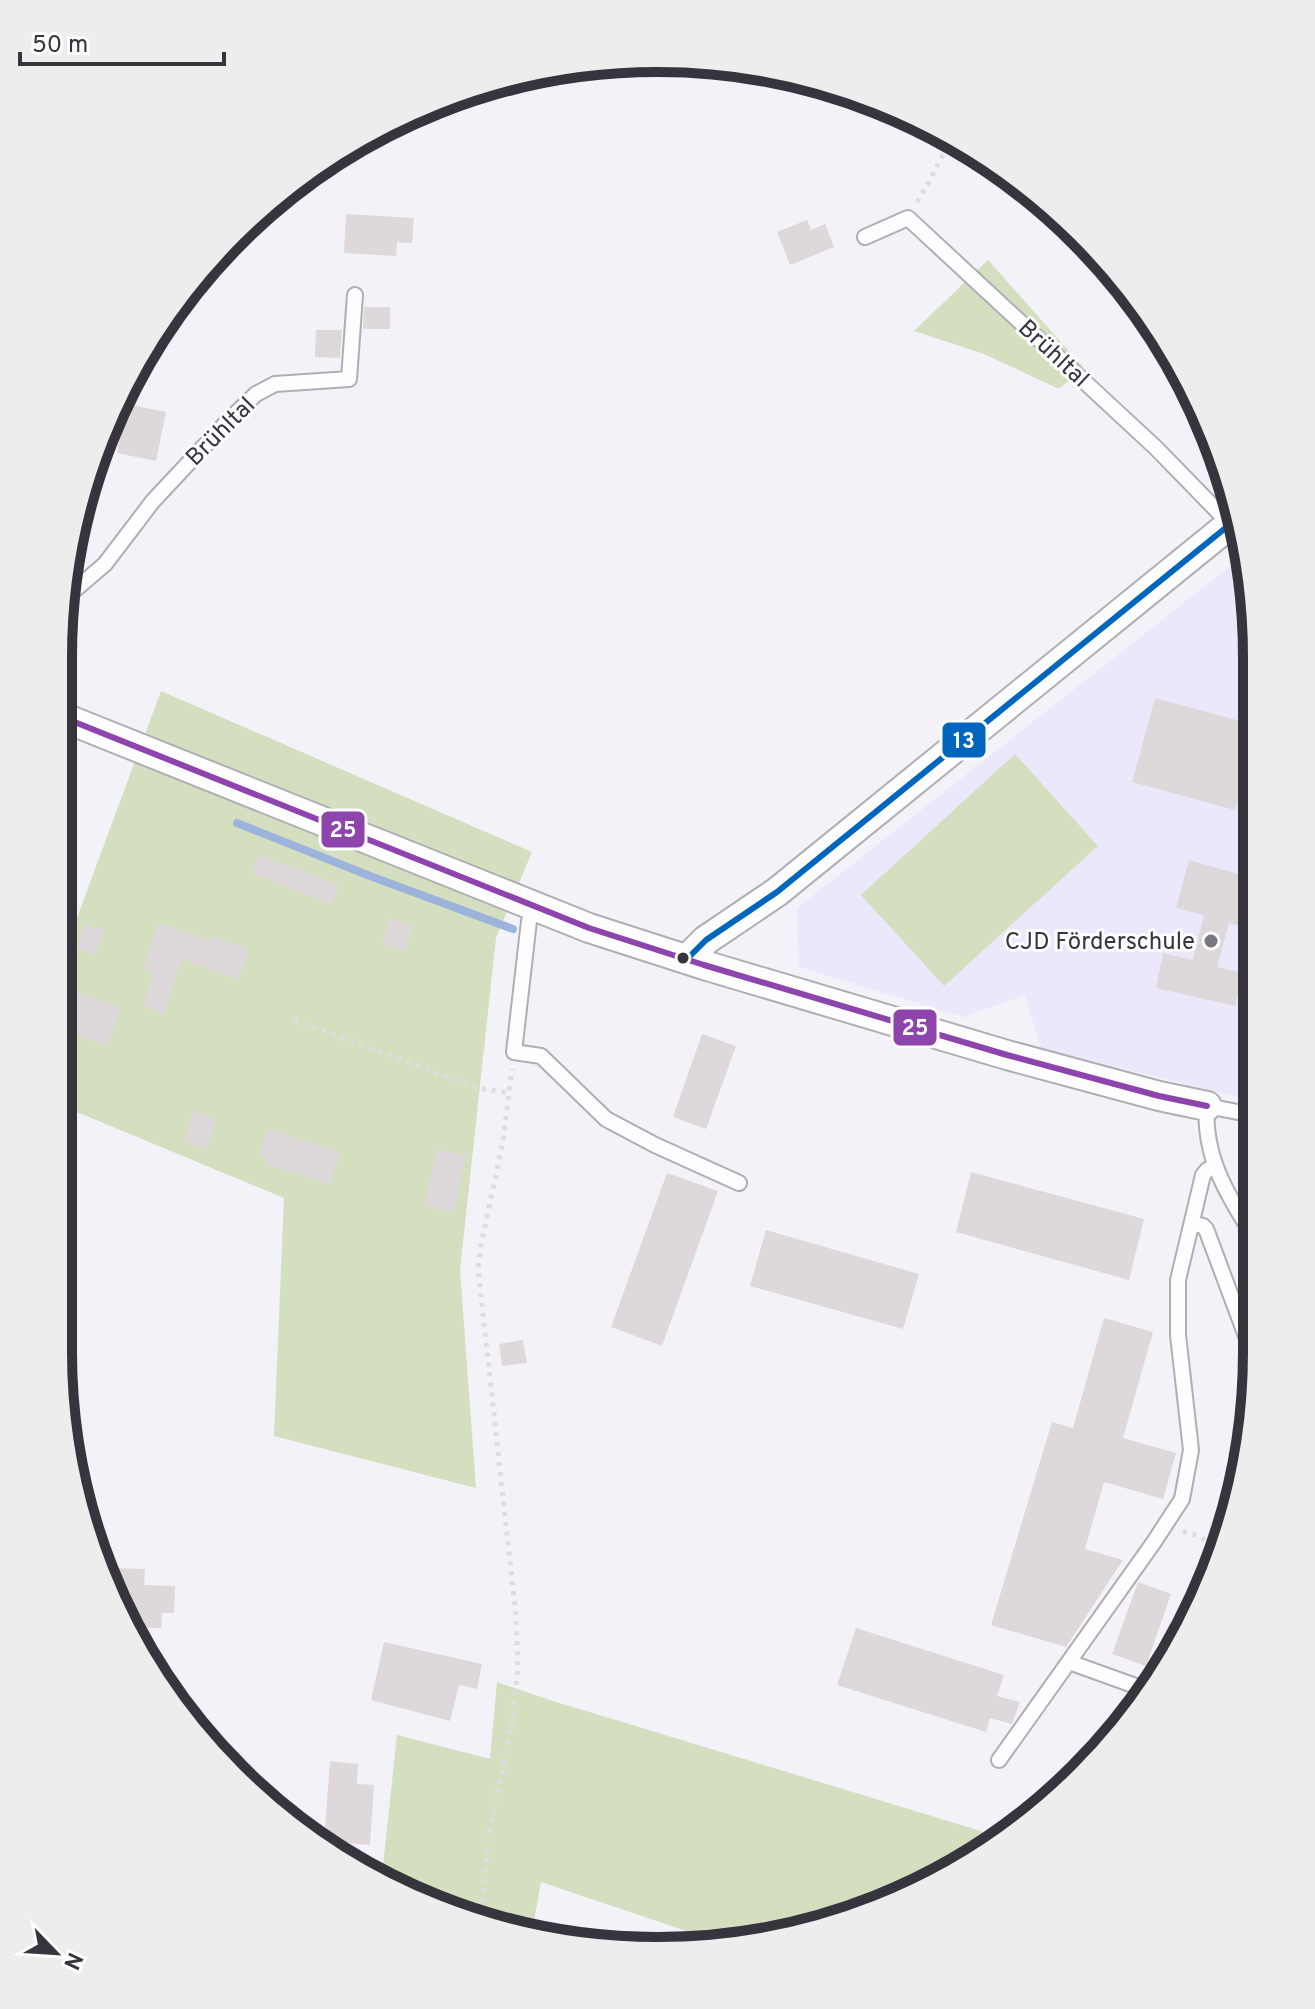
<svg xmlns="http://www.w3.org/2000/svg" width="1315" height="2009" font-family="Overpass,sans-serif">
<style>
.built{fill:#ece8fb}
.green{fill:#d3dfbf}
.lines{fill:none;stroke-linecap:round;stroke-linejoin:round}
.stream{stroke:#9cb4db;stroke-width:8}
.building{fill:#ded8da}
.lane-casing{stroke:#afaeb5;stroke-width:18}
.street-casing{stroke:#afaeb5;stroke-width:32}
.path{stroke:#ddddde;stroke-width:5;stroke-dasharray:4 6;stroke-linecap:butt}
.lane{stroke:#fdfdfe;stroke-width:14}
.street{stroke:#fdfdfe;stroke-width:28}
.bus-1-casing{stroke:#fdfdfd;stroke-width:12}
.bus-2-casing{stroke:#fdfdfd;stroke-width:12}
.bus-1{stroke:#8e44ad;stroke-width:6}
.bus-2{stroke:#0065bd;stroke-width:6}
.poi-dot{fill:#78767e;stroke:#fdfdfd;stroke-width:3}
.bus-dot{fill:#36343d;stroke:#fdfdfd;stroke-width:3}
.labels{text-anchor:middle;stroke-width:6;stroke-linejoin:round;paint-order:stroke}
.street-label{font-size:24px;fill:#36343d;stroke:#fdfdfd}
.poi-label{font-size:24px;fill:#36343d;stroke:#fdfdfd;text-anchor:end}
.rim{fill:none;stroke:#36343d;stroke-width:10}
.line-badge{stroke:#fdfdfd;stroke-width:3}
.badge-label{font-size:22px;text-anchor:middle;font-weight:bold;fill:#fff}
</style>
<rect width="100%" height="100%" fill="#f3f2f8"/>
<polygon class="built" points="1243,556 1246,557 1256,619 1253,1101 1041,1048 1025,995 963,1017 799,967 797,908"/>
<g class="green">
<polygon points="988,260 1083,367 1059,389 984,354 914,331"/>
<polygon points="161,691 532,852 496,938 460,1270 476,1488 274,1436 284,1198 60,1105 61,961"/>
<polygon points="1015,754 1098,846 944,986 861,895"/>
<polygon points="497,1682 553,1701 1004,1838 990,1850 812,1931 713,1940 541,1882 532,1932 464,1919 382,1875 397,1735 490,1759"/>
</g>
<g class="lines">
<polyline class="stream" points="237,823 370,876 513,929"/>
</g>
<g class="building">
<polygon points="346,214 414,218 412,243 397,242 396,256 344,253"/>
<polygon points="807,220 811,230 825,224 834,247 790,265 777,232"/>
<polygon points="364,307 390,307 390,329 363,329"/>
<polygon points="316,330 342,330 340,358 315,357"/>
<polygon points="126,404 166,412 156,461 117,453"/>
<polygon points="1155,698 1255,725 1255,735 1235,810 1132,782"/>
<polygon points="259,855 339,885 331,905 252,873"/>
<polygon points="1189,860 1255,879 1254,930 1229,923 1217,967 1243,973 1235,1006 1156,988 1163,953 1193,960 1204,915 1176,908"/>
<polygon points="390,918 413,925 405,951 382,944"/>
<polygon points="158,923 212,941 214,936 249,949 238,980 182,959 163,1014 143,1007 154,973 143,969"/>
<polygon points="85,924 105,930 96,955 76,948"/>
<polygon points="70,989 121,1008 107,1046 60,1029 60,1015"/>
<polygon points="702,1034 736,1046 706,1129 673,1117"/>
<polygon points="193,1111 216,1118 207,1149 184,1142"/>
<polygon points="268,1129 340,1152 330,1184 265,1164 267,1158 260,1156"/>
<polygon points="437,1149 466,1155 453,1213 424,1206"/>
<polygon points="971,1172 1144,1219 1129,1280 956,1232"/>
<polygon points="667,1173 718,1191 662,1346 611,1327"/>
<polygon points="766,1230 919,1274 903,1329 750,1286"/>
<polygon points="1104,1318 1153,1332 1123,1438 1176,1453 1163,1499 1104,1482 1085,1549 1123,1560 1066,1647 991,1625 1052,1422 1073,1428"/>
<polygon points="523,1340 527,1363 502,1366 499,1344"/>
<polygon points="111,1568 145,1569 144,1585 175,1586 174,1613 162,1613 161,1628 131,1627 110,1586"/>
<polygon points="1138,1582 1171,1594 1146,1666 1112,1654"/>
<polygon points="856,1628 1004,1675 997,1696 1020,1702 1012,1724 990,1718 986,1732 837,1685"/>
<polygon points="384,1642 482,1664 477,1689 459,1685 450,1721 371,1700"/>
<polygon points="330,1761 358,1764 357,1784 374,1785 370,1845 324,1841"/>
</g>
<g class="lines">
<defs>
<g id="lane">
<polyline points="865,237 908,218 1156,448 1231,525"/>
<polyline points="63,600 105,564 153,501 226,423 256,394 275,384 349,379 355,295"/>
<polyline points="535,908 529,921 514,1052 541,1056 606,1119 655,1145 739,1183"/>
<polyline points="1192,1223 1203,1226 1206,1229 1252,1352"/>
<path d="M1253,1235c-26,-40 -50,-80 -46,-129l46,9"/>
<polyline points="1069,1662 1144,1689"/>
<polyline points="999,1760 1154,1542 1182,1499 1191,1450 1178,1335 1178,1280 1203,1175 1207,1170 1214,1166"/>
</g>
<g id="street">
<polyline points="62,717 589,928 704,965 1007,1055 1159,1096 1207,1106"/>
<polyline points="687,959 706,940 777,892 1239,517"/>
</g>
</defs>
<use href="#lane" class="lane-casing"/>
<use href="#street" class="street-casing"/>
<g class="path">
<polyline points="917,202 928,184 952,136"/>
<polyline points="294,1020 478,1088 509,1093"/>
<polyline points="1183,1531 1201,1537 1218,1554"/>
<polyline points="251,1783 253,1769"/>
<polyline points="481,1922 488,1839 511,1728 518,1669 516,1616 478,1268 481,1245 503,1141 512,1069"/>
</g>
<use href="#lane" class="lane"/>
<use href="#street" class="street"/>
<defs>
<polyline id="bus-1" points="62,717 589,928 704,965 1007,1055 1159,1096 1207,1106"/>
<polyline id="bus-2" points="687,959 706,940 777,892 1239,517"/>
</defs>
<use href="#bus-1" class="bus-1-casing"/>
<use href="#bus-2" class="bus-2-casing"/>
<use href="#bus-1" class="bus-1"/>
<use href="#bus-2" class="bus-2"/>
</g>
<circle class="poi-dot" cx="1211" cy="941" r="8"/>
<circle class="bus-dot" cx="683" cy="958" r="7"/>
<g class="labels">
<g class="street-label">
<text transform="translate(1054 353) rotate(43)" y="8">Brühltal</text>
<text transform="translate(220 431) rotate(-45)" y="8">Brühltal</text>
</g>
<g class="poi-label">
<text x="1195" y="949">CJD Förderschule</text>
</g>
</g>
<path d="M0 0H1315V2009H0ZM657 72H658A585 585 0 0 1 1243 657V1352A585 585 0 0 1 658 1937H657A585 585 0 0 1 72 1352V657A585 585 0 0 1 657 72Z" fill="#ededee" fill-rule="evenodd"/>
<path class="rim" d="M657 72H658A585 585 0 0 1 1243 657V1352A585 585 0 0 1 658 1937H657A585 585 0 0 1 72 1352V657A585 585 0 0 1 657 72Z"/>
<g class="line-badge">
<rect x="941" y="721" width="46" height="38" rx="8" fill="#0065bd"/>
<rect x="320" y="810" width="46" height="39" rx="8" fill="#8e44ad"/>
<rect x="892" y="1008" width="46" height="39" rx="8" fill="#8e44ad"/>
</g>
<g class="badge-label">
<text x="964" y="748">13</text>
<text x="343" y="837">25</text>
<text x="915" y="1035">25</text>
</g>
<g transform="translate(56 1953) rotate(115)" stroke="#fdfdfd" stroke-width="6" paint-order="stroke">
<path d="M0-6L14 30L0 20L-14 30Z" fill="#36343d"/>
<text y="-12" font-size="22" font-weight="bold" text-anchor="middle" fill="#36343d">N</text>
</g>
<path d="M20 52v12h204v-12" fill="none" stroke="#36343d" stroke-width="4"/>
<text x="32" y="52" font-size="24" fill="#36343d" stroke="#fdfdfd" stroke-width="6" paint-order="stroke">50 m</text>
</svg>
